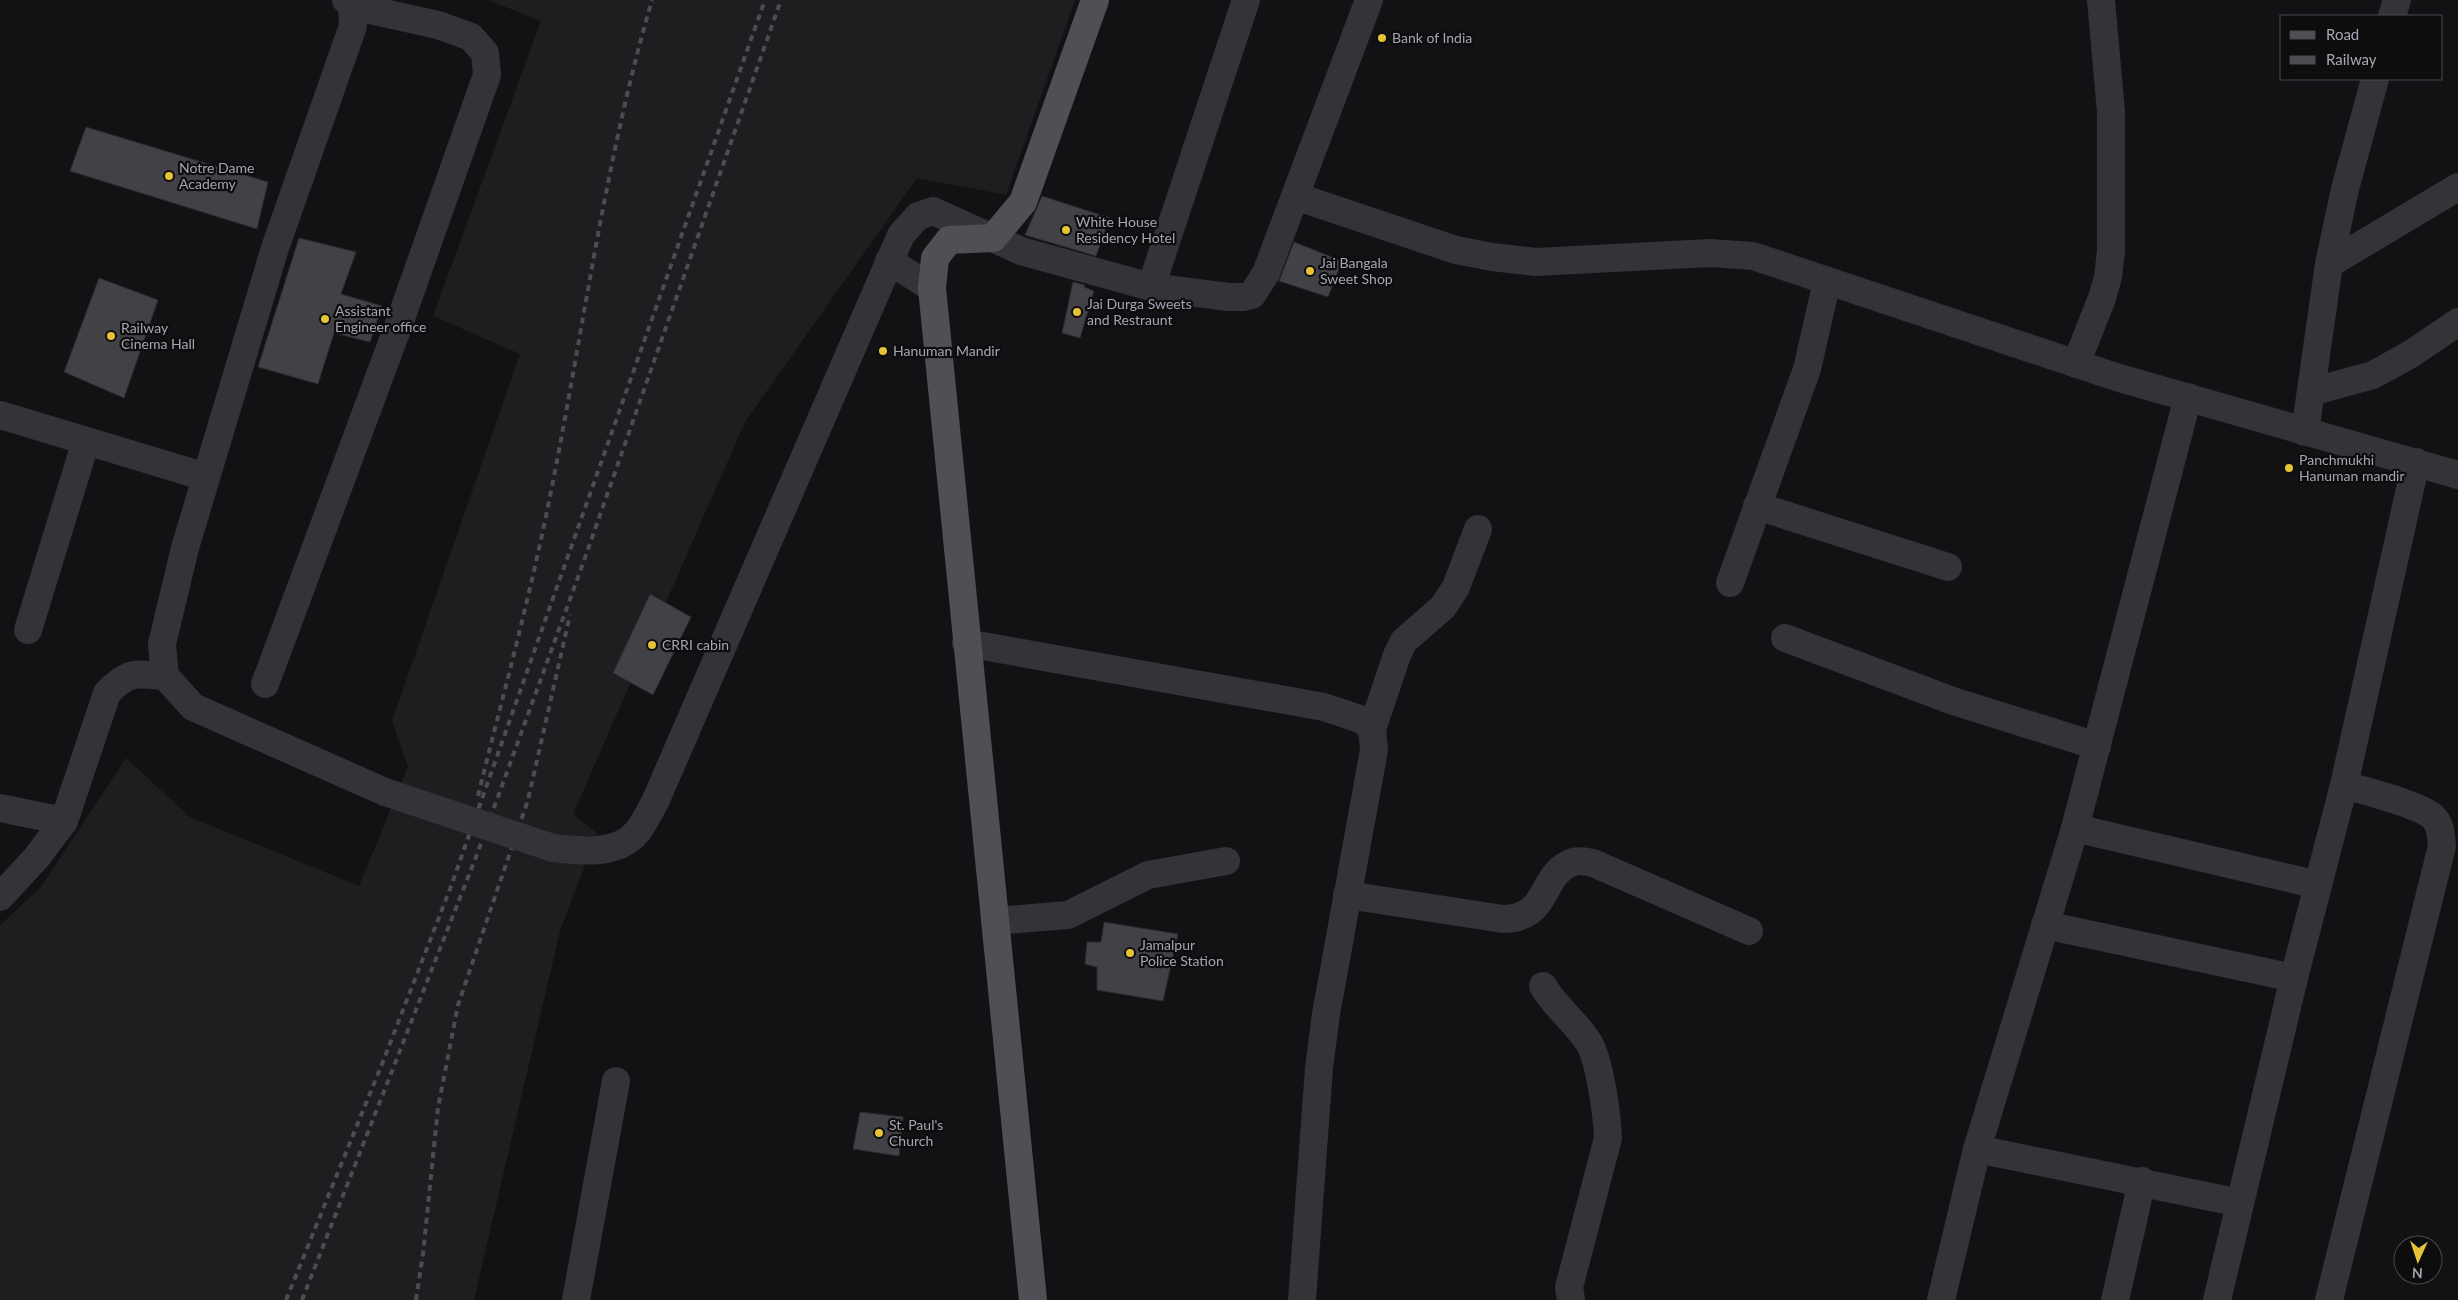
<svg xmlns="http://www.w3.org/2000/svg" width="2458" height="1300" font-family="Lato,sans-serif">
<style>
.built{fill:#1e1e20}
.building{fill:#414146;stroke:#2c2c2f}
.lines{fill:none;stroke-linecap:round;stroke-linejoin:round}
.minor{stroke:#333338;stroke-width:28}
.major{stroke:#4f4f56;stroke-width:28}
.rail{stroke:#4c4d52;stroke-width:4;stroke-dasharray:6 5;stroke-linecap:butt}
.minor-bridge{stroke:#333338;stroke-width:28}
.poi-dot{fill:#e6c437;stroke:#0d0d0e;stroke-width:2}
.labels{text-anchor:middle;stroke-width:4.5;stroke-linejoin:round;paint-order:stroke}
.poi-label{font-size:14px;fill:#a4a6b3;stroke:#0d0d0e;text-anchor:start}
</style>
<rect width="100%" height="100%" fill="#121113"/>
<polygon class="built" points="488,0 1075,0 1006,195 917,178 745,422 573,814 597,833 560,931 474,1300 0,1300 0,925 40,888 126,758 190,817 359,886 408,767 392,721 520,354 433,316 541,21"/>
<g class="building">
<polygon points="86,127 268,182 257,229 70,171"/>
<polygon points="1042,196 1110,218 1096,256 1025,235"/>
<polygon points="299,238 356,252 341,294 382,306 370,342 334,333 318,384 258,367"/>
<polygon points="1294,242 1342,261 1328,297 1279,281"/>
<polygon points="99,278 158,300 124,398 64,372"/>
<polygon points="1073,282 1085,285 1084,287 1094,291 1080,338 1062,333"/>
<polygon points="650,594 691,617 653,695 613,673"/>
<polygon points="1104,922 1178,934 1163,1001 1097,990 1097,967 1085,964 1087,942 1101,942"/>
<polygon points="860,1112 903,1117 899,1156 853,1149"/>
</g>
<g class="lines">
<g class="minor">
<polyline points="346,0 352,6 353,26 275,248 185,548 162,644 165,676 193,707 385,792"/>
<polyline points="2392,16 2397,0"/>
<polyline points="1295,196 1456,250 1492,257 1536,262 1710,253 1753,256 2116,377 2458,475"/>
<polyline points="889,261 932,288"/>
<polyline points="2329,264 2458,187"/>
<polyline points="1151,287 1246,0"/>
<polyline points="2076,364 2102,298 2108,277 2111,251 2111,112 2101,0"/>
<polyline points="2311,392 2373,375 2411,354 2458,322"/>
<polyline points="0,415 206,477"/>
<polyline points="2305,432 2329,264 2345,189 2375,79"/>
<polyline points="1757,506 1948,567"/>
<polyline points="1730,583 1807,369 1827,281"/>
<polyline points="28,630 86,441"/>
<polyline points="1785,638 1953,701 2097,746"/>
<polyline points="966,643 1324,707 1363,720 1372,729 1374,750 1326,1014 1319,1068 1302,1300"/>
<polyline points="265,684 399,324 487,75 485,53 471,37 438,25 352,6"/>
<polyline points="1372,729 1397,655 1404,641 1443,607 1456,587 1478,529"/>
<polyline points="0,808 64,821"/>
<polyline points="2075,828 2318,885"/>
<path d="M553,848c27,3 64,8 84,-16 7,-8 12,-20 18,-30l246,-567 17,-19 15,-5 88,40 130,36 77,10h15l9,-2 14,-22 103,-273"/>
<path d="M1347,895l156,24c48,-1 36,-45 70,-57 6,-2 14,0 20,1l156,68"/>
<path d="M0,897l37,-40 27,-36 43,-128c23,-23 28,-19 58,-17"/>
<polyline points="995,921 1068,915 1148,875 1226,861"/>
<polyline points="2045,925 2294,978"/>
<path d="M1543,986c12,21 33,36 46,57 11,19 18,72 19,95l-35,134 -4,15 2,13"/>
<polyline points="1977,1149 2240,1203"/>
<polyline points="576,1300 616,1081"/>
<polyline points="1941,1300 1977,1149 2075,828 2188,397"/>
<polyline points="2115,1300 2142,1181"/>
<polyline points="2217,1300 2294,978 2344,785 2416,462"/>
<path d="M2329,1300l113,-454c-1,-10 -1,-22 -9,-29 -14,-13 -69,-26 -89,-32"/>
</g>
<polyline class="major" points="1033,1300 932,288 935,258 949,240 993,238 1023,202 1095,0"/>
<g class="rail">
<path d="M478,796c20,-81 42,-162 60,-243 41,-184 61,-372 114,-553"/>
<polyline points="286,1300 382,1064 450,889 765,0"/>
<polyline points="302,1300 476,857 581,569 781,0"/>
<polyline points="416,1300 423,1254 438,1108 458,1005 528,800 570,615"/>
</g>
<polyline class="minor-bridge" points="385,792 553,848"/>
</g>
<g class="poi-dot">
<circle cx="1382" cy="38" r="5"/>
<circle cx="169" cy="176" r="5"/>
<circle cx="1066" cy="230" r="5"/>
<circle cx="1310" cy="271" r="5"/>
<circle cx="1077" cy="312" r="5"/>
<circle cx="325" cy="319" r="5"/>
<circle cx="111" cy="336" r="5"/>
<circle cx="883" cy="351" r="5"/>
<circle cx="2289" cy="468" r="5"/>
<circle cx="652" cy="645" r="5"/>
<circle cx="1130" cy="953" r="5"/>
<circle cx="879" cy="1133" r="5"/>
</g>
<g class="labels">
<g class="poi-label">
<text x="1392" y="43">Bank of India</text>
<text x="179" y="173">Notre Dame<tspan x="179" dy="16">Academy</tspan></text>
<text x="1076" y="227">White House<tspan x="1076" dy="16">Residency Hotel</tspan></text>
<text x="1320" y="268">Jai Bangala<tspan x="1320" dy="16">Sweet Shop</tspan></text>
<text x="1087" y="309">Jai Durga Sweets<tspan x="1087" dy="16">and Restraunt</tspan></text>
<text x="335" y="316">Assistant<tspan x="335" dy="16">Engineer office</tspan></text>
<text x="121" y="333">Railway<tspan x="121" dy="16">Cinema Hall</tspan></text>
<text x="893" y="356">Hanuman Mandir</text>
<text x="2299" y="465">Panchmukhi<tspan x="2299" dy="16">Hanuman mandir</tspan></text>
<text x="662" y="650">CRRI cabin</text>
<text x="1140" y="950">Jamalpur<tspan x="1140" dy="16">Police Station</tspan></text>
<text x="889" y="1130">St. Paul's<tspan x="889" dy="16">Church</tspan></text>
</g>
</g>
<rect x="2280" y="15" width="162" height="65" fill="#0d0d0e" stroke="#494a50"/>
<rect x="2290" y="31" width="25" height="8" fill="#4f4f56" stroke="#494a50"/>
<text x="2326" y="40" font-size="15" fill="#a4a6b3">Road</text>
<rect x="2290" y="56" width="25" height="8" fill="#4c4d52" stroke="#494a50"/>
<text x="2326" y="65" font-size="15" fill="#a4a6b3">Railway</text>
<g transform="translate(2418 1260) rotate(183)"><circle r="24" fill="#0d0d0e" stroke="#494a50"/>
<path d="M0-4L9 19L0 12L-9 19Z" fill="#e6c437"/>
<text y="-8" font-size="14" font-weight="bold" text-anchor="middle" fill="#a4a6b3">N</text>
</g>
</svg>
